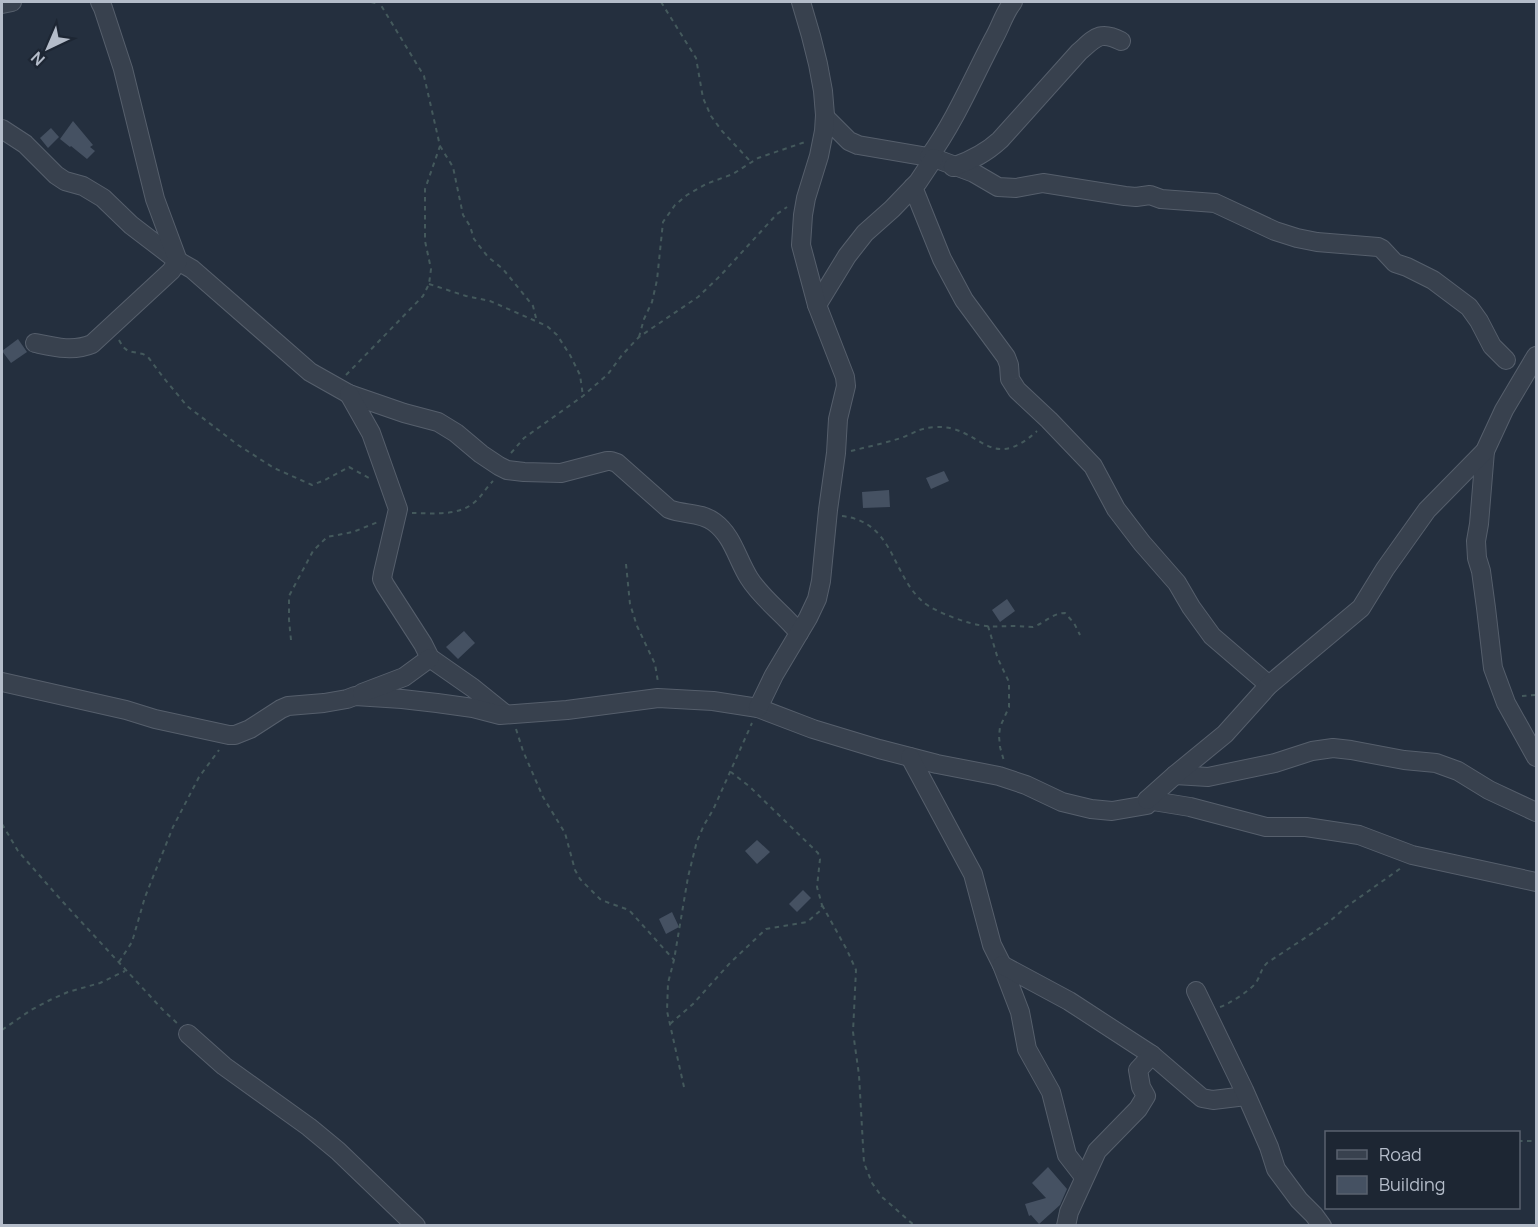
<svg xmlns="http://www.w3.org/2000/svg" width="1538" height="1227" font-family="Manrope,sans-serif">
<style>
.building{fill:#455162}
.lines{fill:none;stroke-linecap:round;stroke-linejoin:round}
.minor-casing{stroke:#565f6c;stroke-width:20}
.path{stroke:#44595c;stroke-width:2;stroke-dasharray:4.5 4.5;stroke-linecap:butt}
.minor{stroke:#38414e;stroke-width:18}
</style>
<rect width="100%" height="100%" fill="#242f3e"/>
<g class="building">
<polygon points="73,121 93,145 90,147 95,151 87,159 71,146 70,147 60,139"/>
<polygon points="51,128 59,137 48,148 40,138"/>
<polygon points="18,339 27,352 11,363 2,351"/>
<polygon points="944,471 949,481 931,489 926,478"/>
<polygon points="889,490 890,507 863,508 862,492"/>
<polygon points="1007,599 1015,611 1000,622 992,610"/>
<polygon points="464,631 475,643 458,659 446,647"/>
<polygon points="757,840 770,852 757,864 745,851"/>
<polygon points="803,890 811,898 797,912 789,904"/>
<polygon points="672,912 679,927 666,934 659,919"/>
<polygon points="1048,1167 1067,1189 1060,1205 1039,1224 1031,1215 1029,1216 1025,1204 1046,1198 1032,1183"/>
</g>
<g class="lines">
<defs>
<g id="minor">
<polyline points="2,4 12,2"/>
<polyline points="825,117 849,141 858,145 934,158 974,173 998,187 1016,188 1043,183 1125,196 1136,197 1150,195 1161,199 1215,203 1275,231 1297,238 1317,242 1378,247 1382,249 1395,263 1407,267 1433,280 1469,307 1479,321 1492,346 1506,360"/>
<path d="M2,129l23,15 31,31 9,6 18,5 20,12 28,27 47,36 14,8 118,103 39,22 55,19 34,9 18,11 25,21 18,12 8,4 17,2 37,1 46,-12h4l6,2 52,46c15,6 32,3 45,13 19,14 23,37 35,56 13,21 35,36 50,55"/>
<path d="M929,157c26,-36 44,-79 65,-119 7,-12 10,-25 19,-36"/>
<path d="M953,167c19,-7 33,-14 47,-27l79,-88c16,-14 21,-22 42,-11"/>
<polyline points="913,187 942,259 964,300 1006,357 1009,365 1010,379 1017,390 1049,420 1093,466 1116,509 1142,543 1177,583 1191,607 1212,636 1269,685"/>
<polyline points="817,305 847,256 865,233 892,209 918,182 934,158"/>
<path d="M35,343c19,4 38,9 57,1l79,-73 7,-10 -23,-62 -32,-130 -20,-61 -3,-6"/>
<polyline points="349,394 371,433 398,509 383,573 382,579 385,585 423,644 430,658 473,688 504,713"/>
<polyline points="1485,451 1479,524 1476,541 1477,558 1481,571 1486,608 1493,668 1506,703 1536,757"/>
<polyline points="2,682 126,710 155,719 229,735 235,735 250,729 281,709 288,706 324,703 347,699 355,696 402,699 437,703 473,708 500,715 567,710 658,698 713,701 758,708 813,729 879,749 937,764 999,776 1026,785 1062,802 1091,809 1112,811 1147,805 1147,800 1190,807 1266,827 1306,827 1359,835 1412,855 1536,882"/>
<polyline points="362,693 404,677 430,658"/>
<polyline points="758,708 774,675 808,618 817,599 821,581 828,510 836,453 838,419 846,386 845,377 817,305 801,245 803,215 806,198 819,156 824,131 825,115 823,91 818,64 811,36 801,2"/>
<polyline points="910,757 973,874 992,945 1002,965 1020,1012 1027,1049 1051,1092 1067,1155 1084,1177"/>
<polyline points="1175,775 1208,777 1275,763 1312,751 1333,748 1351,750 1404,760 1436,763 1458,771 1489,790 1536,812"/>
<polyline points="1147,800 1175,775 1225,734 1269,685 1361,608 1385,569 1427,510 1485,451 1504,410 1536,356"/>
<polyline points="1002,965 1069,1001 1152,1055 1202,1098 1213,1100 1246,1096"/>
<polyline points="1196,991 1244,1090 1269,1147 1276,1169 1299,1200 1314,1215 1322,1226"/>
<polyline points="188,1034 224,1066 309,1127 338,1151 416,1226"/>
<polyline points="1066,1226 1069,1212 1097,1151 1138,1109 1146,1096 1141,1087 1138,1070 1152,1055"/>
</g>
</defs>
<use href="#minor" class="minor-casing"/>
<g class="path">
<polyline points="371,2 379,4"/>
<polyline points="661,2 696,58 703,98 711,116 722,131 750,161"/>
<polyline points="440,146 453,167 463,215 470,226 474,239 488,257 503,269 533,306 537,322"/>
<polyline points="429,284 466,296 490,301 547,326 557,335 570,355 580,375 583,396"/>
<polyline points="639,337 644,319 652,302 657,280 663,222 675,205 687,195 706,184 733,174 758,158 805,142"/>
<polyline points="119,340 123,347 128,351 143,354 148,357 163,377 187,406 238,445 274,468 312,485 325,480 349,467 369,478"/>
<polyline points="346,375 423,296 429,284 431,269 425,241 425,189 440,146 424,76 379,2"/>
<path d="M851,451c16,-4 34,-8 50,-13 14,-5 17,-10 35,-11 45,-2 53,48 101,4"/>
<polyline points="511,453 524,438 583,396 608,374 622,355 639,337 698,297 720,276 777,214 787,207"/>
<path d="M412,513c22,0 48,4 65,-13 6,-6 10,-13 16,-19"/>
<path d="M842,516c52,6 49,57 80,85 12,11 48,24 64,25 10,1 19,0 28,0 7,0 12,1 19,1 12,-4 19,-14 32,-14l9,10 6,12"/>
<polyline points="626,564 630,604 637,626 655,664 658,682"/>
<polyline points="988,626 998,659 1009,682 1009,707 1000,727 999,736 1000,747 1004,761"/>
<polyline points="291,640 289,620 289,596 313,551 327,537 353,532 378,522"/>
<polyline points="1522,696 1536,695"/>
<polyline points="516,729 523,751 543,797 565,833 575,870 580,879 601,900 629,910 674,960"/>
<polyline points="2,824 18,851 62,901 163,1010 178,1024"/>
<polyline points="822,905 847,950 856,970 853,1032 859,1075 864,1163 872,1183 882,1197 915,1226"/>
<polyline points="119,962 132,942 145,897 173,827 199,777 219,750"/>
<path d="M1220,1007c9,-3 33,-18 37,-26 4,-7 4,-12 10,-18l62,-41 17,-15 55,-39"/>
<polyline points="670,1024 693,1004 730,963 766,929 807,922 821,910 822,905 817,887 820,859 818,853 750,787 731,772"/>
<polyline points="2,1030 31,1010 50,1000 68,992 100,983 125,971"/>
<polyline points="684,1087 667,1011 668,983 674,960 688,877 697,841 704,825 713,810 752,723"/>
<polyline points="1445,1132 1448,1132"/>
<polyline points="1518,1141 1536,1141"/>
</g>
<use href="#minor" class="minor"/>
</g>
<rect width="1538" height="1227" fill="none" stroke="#b4bcc9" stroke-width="6"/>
<rect x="1325" y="1131" width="195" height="78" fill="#1d2633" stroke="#59626f" stroke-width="1.5"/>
<rect x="1337" y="1150" width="30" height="9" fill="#38414e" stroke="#59626f" stroke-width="1.5"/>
<text x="1379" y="1161" font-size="18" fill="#b4bcc9">Road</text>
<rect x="1337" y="1176" width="30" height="18" fill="#455162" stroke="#59626f" stroke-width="1.5"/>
<text x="1379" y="1191" font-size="18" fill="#b4bcc9">Building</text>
<g transform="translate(48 48) rotate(224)" stroke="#1d2633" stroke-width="4.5" paint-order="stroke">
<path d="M0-4.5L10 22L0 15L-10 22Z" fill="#b4bcc9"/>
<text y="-9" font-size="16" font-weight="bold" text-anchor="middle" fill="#b4bcc9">N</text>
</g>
</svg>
